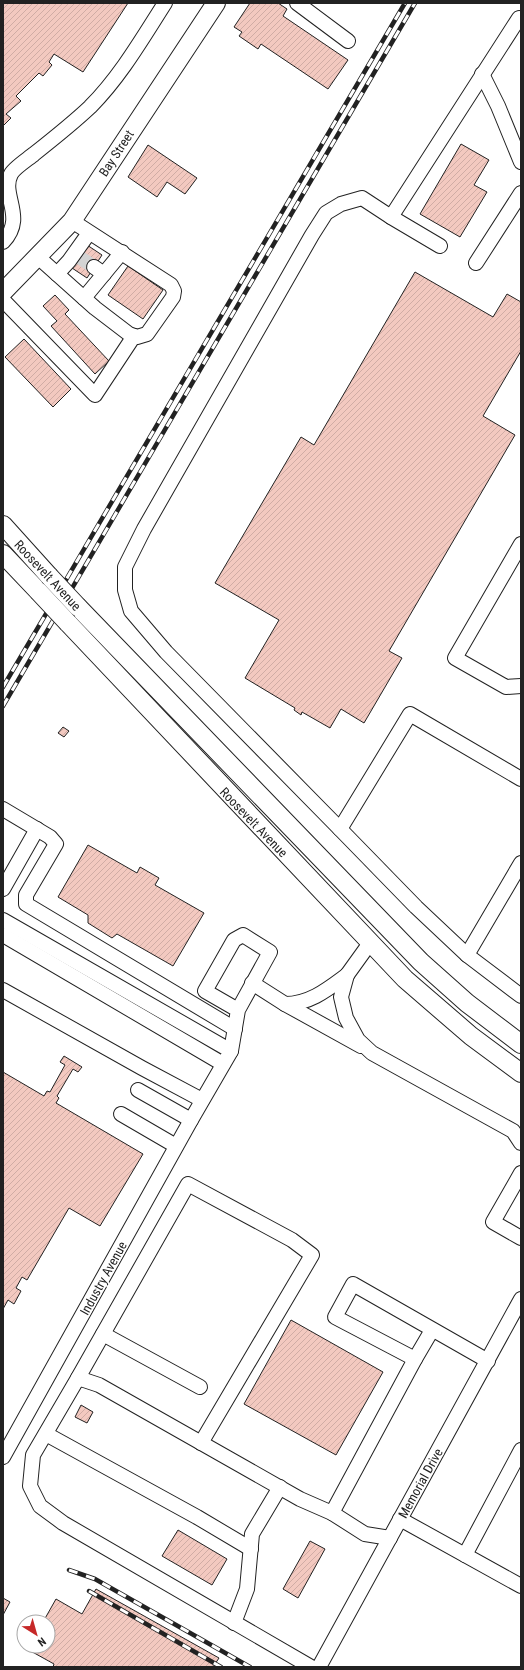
<svg xmlns="http://www.w3.org/2000/svg" width="524" height="1670" font-family="'Roboto Condensed',sans-serif">
<style>
.building{fill:url(#building-hatch);stroke:#222}
.lines{fill:none;stroke-linecap:round;stroke-linejoin:round}
.minor-tunnel{stroke:#d3d3d3;stroke-width:14;stroke-dasharray:14 7;stroke-linecap:butt}
.minor-casing{stroke:#222;stroke-width:16}
.major-casing{stroke:#222;stroke-width:20}
.minor{stroke:#fff;stroke-width:14}
.major{stroke:#fff;stroke-width:18}
.rail-casing{stroke:#222;stroke-width:4.5}
.rail{stroke:#fff;stroke-width:3;stroke-dasharray:9;stroke-linecap:butt}
.major-bridge-casing{stroke:#222;stroke-width:20;stroke-linecap:butt}
.major-bridge{stroke:#fff;stroke-width:18}
.labels{text-anchor:middle;stroke-width:3;stroke-linejoin:round;paint-order:stroke}
.street-label{font-size:13px;fill:#222;stroke:#fff}
</style>
<defs>
<pattern id="building-hatch" width="6" height="6" patternUnits="userSpaceOnUse"><rect width="6" height="6" fill="#f3c9c0"/><path d="M-1 1l2-2M0 6l6-6M5 7l2-2" fill="none" stroke="#d0aca5"/></pattern>
</defs>
<rect width="100%" height="100%" fill="#fff"/>
<g class="building">
<polygon points="3,3 128,3 83,72 54,54 49,62 52,65 43,76 39,73 16,96 21,101 6,114 11,118 3,126"/>
<polygon points="250,3 278,3 287,9 283,16 348,60 328,89 261,44 258,49 239,36 242,32 234,27"/>
<polygon points="461,144 489,160 474,185 487,192 460,237 420,214"/>
<polygon points="148,145 197,178 185,194 167,182 157,197 128,177"/>
<polygon points="87,245 102,255 87,278 72,268"/>
<polygon points="128,266 163,290 143,319 108,295"/>
<polygon points="415,272 493,317 507,294 521,302 521,351 483,416 515,435 389,651 402,658 364,723 341,709 330,728 302,712 301,715 294,710 295,708 245,678 279,620 215,583 301,437 314,445"/>
<polygon points="55,295 69,310 65,314 109,361 95,374 51,326 57,321 43,306"/>
<polygon points="24,339 71,389 53,407 5,357"/>
<polygon points="63,727 69,731 64,737 58,733"/>
<polygon points="88,845 137,873 140,867 159,878 155,885 204,913 173,966 117,934 112,938 88,923 88,915 58,897"/>
<polygon points="64,1056 82,1067 78,1072 73,1069 57,1096 59,1098 56,1103 143,1154 100,1226 69,1208 27,1280 22,1277 16,1288 21,1291 14,1304 8,1300 3,1309 3,1072 44,1096 47,1091 50,1092 65,1065 60,1062"/>
<polygon points="291,1320 383,1372 336,1455 244,1404"/>
<polygon points="81,1405 93,1412 87,1423 75,1417"/>
<polygon points="178,1530 227,1559 212,1585 162,1556"/>
<polygon points="310,1541 325,1549 298,1598 283,1589"/>
<polygon points="96,1589 219,1658 213,1667 53,1667 54,1664 27,1649 29,1646 48,1646 48,1622 43,1622 56,1599 82,1614"/>
<polygon points="3,1598 10,1602 3,1615"/>
</g>
<g class="lines">
<polyline class="minor-tunnel" points="79,257 94,267"/>
<defs>
<g id="minor">
<polyline points="297,3 348,41"/>
<polyline points="482,74 498,106 521,162"/>
<path d="M3,242c24,-25 -3,-47 8,-68 3,-6 17,-15 23,-20 19,-15 38,-30 56,-47 30,-30 52,-68 75,-104"/>
<polyline points="440,246 391,217 519,18"/>
<polyline points="38,257 95,308 129,334 137,337 147,334 173,297 174,291 171,285 72,221"/>
<polyline points="476,263 521,193"/>
<polyline points="94,267 104,274"/>
<polyline points="57,274 69,261 89,233"/>
<polyline points="84,298 122,252"/>
<polyline points="3,300 95,395 134,336"/>
<polyline points="521,544 455,658 506,687 521,686"/>
<polyline points="521,779 410,714 340,829 416,907 467,955 521,996"/>
<polyline points="3,809 50,837 56,844 26,895 26,904 235,1029"/>
<polyline points="340,829 166,652 131,611 125,590 125,567 144,529 312,235 326,213 341,204 362,198 391,217"/>
<polyline points="3,889 37,829"/>
<polyline points="3,920 231,1051 191,1120 3,1457"/>
<polyline points="3,935 223,1064"/>
<polyline points="467,955 521,863"/>
<polyline points="347,975 370,943"/>
<polyline points="252,983 285,1004 361,1046"/>
<polyline points="3,990 142,1068 202,1100"/>
<path d="M285,1004c25,0 43,-15 62,-29l-6,22 5,21 12,22 14,13 141,78 8,12"/>
<polyline points="231,1051 238,1010 270,952 243,935 234,940 205,991 238,1010"/>
<polyline points="138,1090 191,1120"/>
<polyline points="121,1114 176,1146"/>
<polyline points="521,1173 493,1222 521,1238"/>
<polyline points="103,1334 200,1387"/>
<polyline points="415,1359 335,1317 353,1284 488,1361"/>
<polyline points="78,1378 188,1184 292,1240 312,1255 201,1443"/>
<polyline points="46,1434 197,1517 251,1549"/>
<polyline points="332,1513 415,1359 432,1330"/>
<polyline points="400,1519 521,1586"/>
<polyline points="465,1555 521,1450"/>
<polyline points="234,1623 247,1589 252,1534 280,1487"/>
<polyline points="311,1667 63,1523 40,1506 30,1486 33,1455 78,1378 99,1385 300,1499 332,1513 365,1534 390,1538"/>
<polyline points="319,1667 521,1299"/>
</g>
<g id="major">
<polyline points="3,292 72,221 216,3"/>
<polyline points="3,525 49,576"/>
<polyline points="3,554 38,591"/>
<polyline points="78,607 421,962 467,1003 521,1044"/>
<polyline points="68,623 405,979 471,1036 521,1073"/>
</g>
</defs>
<use href="#minor" class="minor-casing"/>
<use href="#major" class="major-casing"/>
<use href="#minor" class="minor"/>
<use href="#major" class="major"/>
<defs>
<g id="rail">
<polyline points="3,687 405,3"/>
<polyline points="3,706 415,3"/>
<polyline points="69,1570 95,1579 250,1667"/>
<polyline points="89,1591 221,1667"/>
</g>
</defs>
<use href="#rail" class="rail-casing"/>
<use href="#rail" class="rail"/>
<defs>
<g id="major-bridge">
<polyline points="49,576 78,607"/>
<polyline points="38,591 68,623"/>
</g>
</defs>
<use href="#major-bridge" class="major-bridge-casing"/>
<use href="#major-bridge" class="major-bridge"/>
</g>
<g class="labels">
<g class="street-label">
<text transform="translate(116 153) rotate(-57)" y="5">Bay Street</text>
<text transform="translate(48 575) rotate(47)" y="5">Roosevelt Avenue</text>
<text transform="translate(254 822) rotate(46)" y="5">Roosevelt Avenue</text>
<text transform="translate(103 1278) rotate(-61)" y="5">Industry Avenue</text>
<text transform="translate(420 1483) rotate(-61)" y="5">Memorial Drive</text>
</g>
</g>
<rect width="524" height="1670" fill="none" stroke="#222222" stroke-width="8"/>
<g transform="translate(36 1634) rotate(143)"><circle r="19" fill="#ffffff" stroke="#a7a7a7"/>
<path d="M0-3L7 15L0 10L-7 15Z" fill="#c62828"/>
<text y="-6" font-size="11" font-weight="bold" text-anchor="middle" fill="#222222">N</text>
</g>
</svg>
